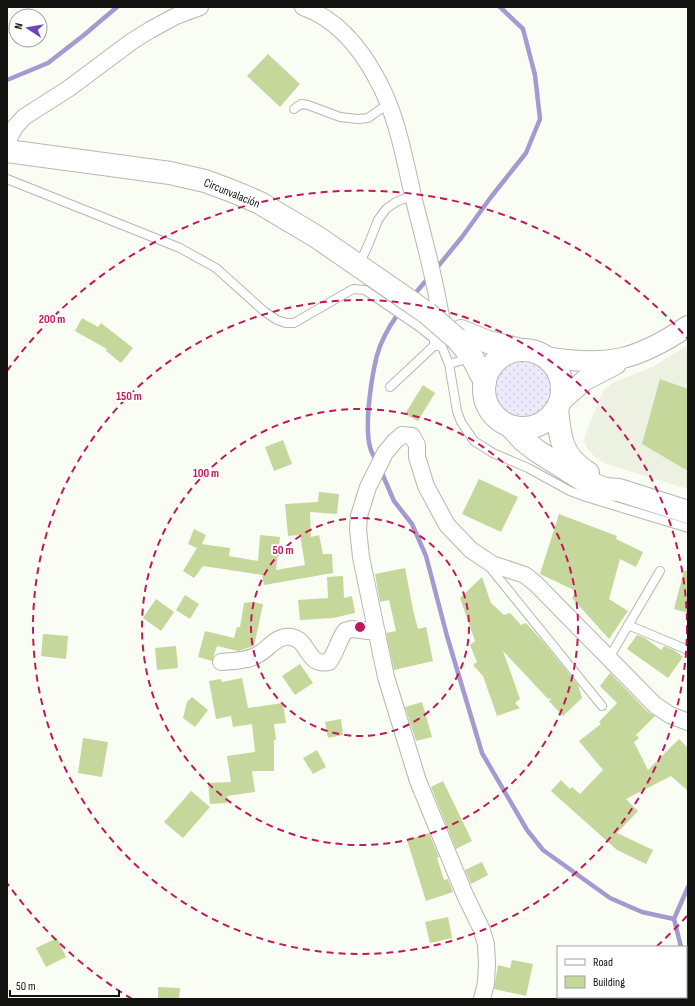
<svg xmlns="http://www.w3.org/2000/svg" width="695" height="1006" font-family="'Sofia Sans Condensed',sans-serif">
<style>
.built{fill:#ecf1e1}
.park{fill:url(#park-dots)}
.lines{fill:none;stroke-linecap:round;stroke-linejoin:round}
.stream{stroke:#a599d1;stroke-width:4.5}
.building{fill:#c5d79b}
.service-casing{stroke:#b6b8b0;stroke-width:10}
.minor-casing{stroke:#b6b8b0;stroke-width:18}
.tertiary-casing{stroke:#b6b8b0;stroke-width:22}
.secondary-casing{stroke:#b6b8b0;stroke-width:24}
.service{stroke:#fff;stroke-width:8}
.minor{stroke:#fff;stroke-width:16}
.tertiary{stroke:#fff;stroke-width:20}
.secondary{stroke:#fff;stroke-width:22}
.secondary-bridge-casing{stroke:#b6b8b0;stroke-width:24;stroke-linecap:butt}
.secondary-bridge{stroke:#fff;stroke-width:22}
.ring{fill:none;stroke:#c2185b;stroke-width:2;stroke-dasharray:7 5}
.labels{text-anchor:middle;stroke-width:4;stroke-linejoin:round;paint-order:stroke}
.street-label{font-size:12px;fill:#131411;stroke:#fff}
.centre{fill:#c2185b;stroke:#fff;stroke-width:2}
.ring-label{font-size:12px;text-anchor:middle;font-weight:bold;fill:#c2185b;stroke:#fff;stroke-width:4;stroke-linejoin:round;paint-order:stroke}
</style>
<defs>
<pattern id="park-dots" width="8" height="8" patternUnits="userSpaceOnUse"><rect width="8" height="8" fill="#eeeafd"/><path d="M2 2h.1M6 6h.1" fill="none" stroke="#cbc8d8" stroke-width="1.8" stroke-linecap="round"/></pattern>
</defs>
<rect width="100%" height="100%" fill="#fafdf4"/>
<polygon class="built" points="688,345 688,489 606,464 595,457 587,448 584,441 586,432 604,390 611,384 654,366"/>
<circle class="park" cx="523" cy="390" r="28"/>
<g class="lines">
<g class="stream">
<polyline points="7,80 48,63 84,35 117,7"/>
<polyline points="435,270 462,237 491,197 526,153 540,119 535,75 523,29 500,7"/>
<polyline points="413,296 429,277"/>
<path d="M376,461c-2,-5 -5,-9 -6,-14 -6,-23 2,-79 10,-101 6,-15 15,-29 26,-42"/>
<polyline points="381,471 394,501 412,524 426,556 447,636 482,753 527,830 543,850 610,898 642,912 674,919"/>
<polyline points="681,947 674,919 688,887"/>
<polyline points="686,969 688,978"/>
</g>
</g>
<g class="building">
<polygon points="268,54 300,84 280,107 247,76"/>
<polygon points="82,318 98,327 101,323 133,348 121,363 106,351 107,349 75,331"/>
<polygon points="660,379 688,389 688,471 642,444"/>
<polygon points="423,385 435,393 418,421 405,414"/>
<polygon points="283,440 292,464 274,471 265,447"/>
<polygon points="479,479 518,497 501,532 462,514"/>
<polygon points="319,492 339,494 337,514 310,512 311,537 319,535 323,554 332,554 333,573 264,585 262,575 203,566 194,578 183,571 197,548 188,544 194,529 206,535 202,544 230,548 229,556 258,561 260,535 280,537 276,570 305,565 300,535 288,536 285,504 318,502"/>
<polygon points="559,514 617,536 616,539 643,552 636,567 620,559 609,599 628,611 609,639 572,598 576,591 540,574"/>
<polygon points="405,568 413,610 418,629 426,627 433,661 394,670 386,633 396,631 389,600 380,602 375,574"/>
<polygon points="684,571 688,571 688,613 674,609"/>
<polygon points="343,576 344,598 352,596 355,613 333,618 300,620 298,600 328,598 327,577"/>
<polygon points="482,577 491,603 504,615 510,613 521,625 526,623 544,643 578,685 582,698 563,716 549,701 552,698 548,699 503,651 520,699 515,703 520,708 497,716 483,676 473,665 477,662 470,645 475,641 460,598"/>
<polygon points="185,595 199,604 190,619 176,610"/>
<polygon points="156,599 174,612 161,631 143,618"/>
<polygon points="253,602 263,604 254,646 238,651 217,646 212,661 198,657 205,631 234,638 237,627 240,627 244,603"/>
<polygon points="43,634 68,636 66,659 41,656"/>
<polygon points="637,635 645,638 661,650 664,646 674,650 683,657 668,678 627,649"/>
<polygon points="176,646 178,668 157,670 155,648"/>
<polygon points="300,664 313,683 295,695 282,676"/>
<polygon points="610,673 648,712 655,716 636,735 639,738 634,742 648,770 679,739 688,748 688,791 671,776 626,799 638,811 617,833 653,850 646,864 617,850 551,791 561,780 570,789 572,787 580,794 603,770 579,741 601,724 599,722 617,703 600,686"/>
<polygon points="242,678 248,708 283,703 286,723 274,724 276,740 274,740 274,771 252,771 255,792 227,796 227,803 210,804 208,783 231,782 227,756 255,752 252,724 233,727 231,716 216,719 209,681 221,679 222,682"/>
<polygon points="192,697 208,710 195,727 183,718 187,702"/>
<polygon points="422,702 432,737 416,741 405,707"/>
<polygon points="341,719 343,735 328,738 325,722"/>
<polygon points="83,738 108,742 102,777 78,773"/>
<polygon points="317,750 326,767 313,774 303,758"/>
<polygon points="443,781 472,841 456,849 431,787"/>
<polygon points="191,791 210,807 183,838 164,822"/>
<polygon points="429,833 439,857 437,858 444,880 448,879 453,892 426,901 407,840"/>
<polygon points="482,862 488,875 471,884 465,870"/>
<polygon points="448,917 452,938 430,943 425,922"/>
<polygon points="57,938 66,957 46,967 36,948"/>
<polygon points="512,960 533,964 526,996 494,989 498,965 510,968"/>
<polygon points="158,987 180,988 179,999 158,999"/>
</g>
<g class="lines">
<defs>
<g id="service">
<polyline points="294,109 301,104 308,105 340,117 358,119 368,118 388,104"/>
<polyline points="7,179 180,248 216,268 265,312 277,320 286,323 294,323 353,289 365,290 418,326 438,342 442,347 449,364 457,411 461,422 474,441 493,453 528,468 570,491 586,497 688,528"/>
<polyline points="359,265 369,243 378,220 386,209 396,202 413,195"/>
<polyline points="449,364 470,358"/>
<polyline points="390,387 438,342"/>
<polyline points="488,565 602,706"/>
<polyline points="628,625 688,650"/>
<polyline points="609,658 660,571"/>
</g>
<g id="minor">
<path d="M303,7c34,12 58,42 74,72 21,37 28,84 38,125 8,32 17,64 23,97 1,7 4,16 4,24 1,6 -1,11 -4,17"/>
<polyline points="7,142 15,127 24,117 68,89 131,42 150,30 176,16 200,7"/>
<path d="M221,662c12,-1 26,-1 36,-7 12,-6 19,-20 34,-18 19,3 15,30 38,25 7,-9 9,-21 16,-31l7,-2 25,3"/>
<polyline points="482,999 486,983 487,963 486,944 481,928 465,895 418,781 386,677 361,557 358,529 359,516 368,487 385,453 395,441 402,435 412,436 417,445 417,457 426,486 447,525 471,550 492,564 525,575 536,584 655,705 670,715 688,722"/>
</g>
<g id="tertiary">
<path d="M546,357c62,10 90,4 142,-31"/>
<polyline points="561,401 585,380 616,364"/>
</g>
<g id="secondary">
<polyline points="7,151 170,173 205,181 232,191 260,203 317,237 427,313"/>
<polyline points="461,331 488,342 521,350"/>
<polyline points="457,339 472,357 485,382"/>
<circle cx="523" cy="389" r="39"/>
<path d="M557,409c3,29 4,47 31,64"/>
<polyline points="511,427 523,440 537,451 583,480 605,489 619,490 688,512"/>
</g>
</defs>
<use href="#service" class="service-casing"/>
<use href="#minor" class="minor-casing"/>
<use href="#tertiary" class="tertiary-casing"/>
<use href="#secondary" class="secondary-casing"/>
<use href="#service" class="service"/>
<use href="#minor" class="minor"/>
<use href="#tertiary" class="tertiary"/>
<use href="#secondary" class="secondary"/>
<defs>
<polyline id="secondary-bridge" points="427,313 457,339"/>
</defs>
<use href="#secondary-bridge" class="secondary-bridge-casing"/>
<use href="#secondary-bridge" class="secondary-bridge"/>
</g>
<g class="ring">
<circle cx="360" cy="627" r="109"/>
<circle cx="360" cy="627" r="218"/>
<circle cx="360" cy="627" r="327"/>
<path d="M687 916A436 436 0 0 1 657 946M132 999A436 436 0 0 1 7 883M7 371A436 436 0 0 1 687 338"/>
</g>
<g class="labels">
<g class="street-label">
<text transform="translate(232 193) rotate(22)" y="4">Circunvalación</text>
</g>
</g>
<circle cx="360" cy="627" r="6" class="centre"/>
<g class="ring-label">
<text x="52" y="323">200 m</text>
<text x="129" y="400">150 m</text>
<text x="206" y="477">100 m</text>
<text x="283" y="554">50 m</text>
</g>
<rect width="695" height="1006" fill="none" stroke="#131411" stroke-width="16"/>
<rect x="557" y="946" width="130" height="52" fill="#ffffff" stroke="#a1a1a0"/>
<rect x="565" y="959" width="20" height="6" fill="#ffffff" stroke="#a1a1a0"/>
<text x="593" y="966" font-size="12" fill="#131411">Road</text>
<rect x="565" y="976" width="20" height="12" fill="#c5d79b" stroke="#a1a1a0"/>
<text x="593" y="986" font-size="12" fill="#131411">Building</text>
<g transform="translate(28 28) rotate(282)"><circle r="19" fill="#ffffff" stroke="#a1a1a0"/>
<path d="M0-3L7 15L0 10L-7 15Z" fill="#6c44bc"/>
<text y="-6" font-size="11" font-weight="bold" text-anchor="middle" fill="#131411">N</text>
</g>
<path d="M10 990v6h109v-6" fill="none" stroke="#131411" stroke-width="2"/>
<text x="16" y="990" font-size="12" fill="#131411" stroke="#ffffff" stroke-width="3" paint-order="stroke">50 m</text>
</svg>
